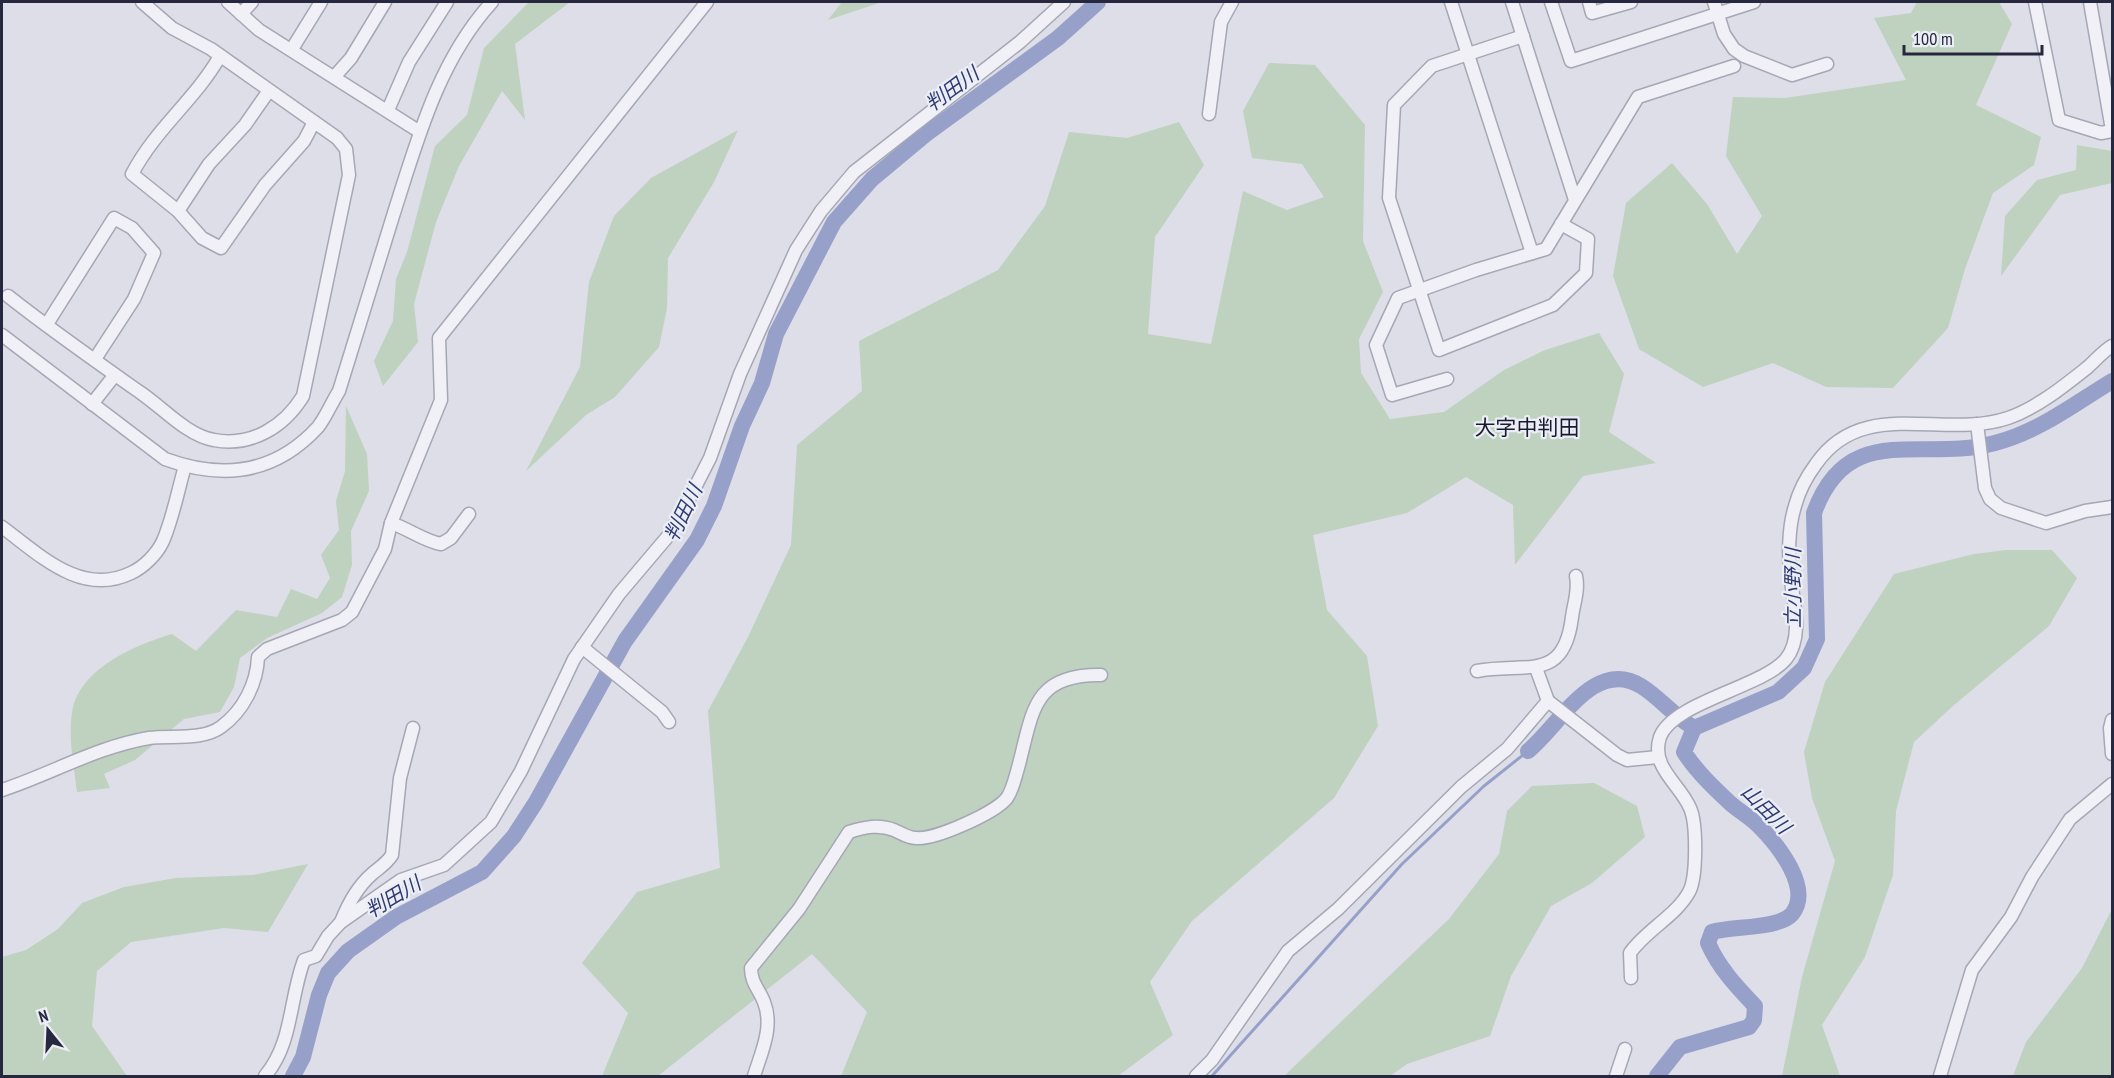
<svg xmlns="http://www.w3.org/2000/svg" width="2114" height="1078" font-family="'PT Sans Narrow','Noto Sans JP',sans-serif">
<style>
.green{fill:#bed2bf}
.lines{fill:none;stroke-linecap:round;stroke-linejoin:round}
.stream{stroke:#96a0c9;stroke-width:3}
.river{stroke:#96a0c9;stroke-width:16}
.minor-casing{stroke:#a6a7b5;stroke-width:15}
.minor{stroke:#f0f0f6;stroke-width:12}
.labels{text-anchor:middle;stroke-width:4.5;stroke-linejoin:round;paint-order:stroke}
.water-label{font-size:20px;font-style:italic;fill:#2f3a74;stroke:#eceef5}
.quarter-label{font-size:21px;fill:#181a2f;stroke:#eceef5}
</style>
<rect width="100%" height="100%" fill="#dddee8"/>
<g class="green">
<polygon points="529,2 570,2 515,44 525,120 502,91 459,166 436,222 414,304 418,342 383,386 374,361 393,321 396,279 407,252 435,146 467,115 484,48"/>
<polygon points="842,2 882,2 828,20"/>
<polygon points="1917,2 1999,2 2012,24 1976,105 2041,137 2034,165 1993,193 1965,269 1948,328 1893,388 1826,387 1773,363 1703,387 1639,349 1613,276 1626,203 1672,163 1707,204 1737,254 1762,216 1726,156 1733,97 1785,98 1906,80 1874,18 1911,13"/>
<polygon points="1269,63 1315,65 1365,125 1363,241 1383,292 1359,339 1361,373 1390,419 1444,412 1504,370 1545,350 1599,333 1624,374 1609,432 1656,463 1583,476 1515,565 1513,505 1466,477 1407,513 1313,535 1327,610 1367,656 1378,726 1334,798 1192,921 1150,982 1173,1035 1118,1076 841,1076 867,1012 812,954 658,1076 602,1076 628,1013 582,963 637,892 720,868 708,711 748,637 791,545 797,445 862,391 859,341 998,270 1045,206 1069,132 1127,138 1179,122 1204,165 1155,237 1148,334 1211,344 1243,191 1287,210 1324,197 1302,164 1252,158 1243,111"/>
<polygon points="738,130 714,182 668,258 667,308 659,347 615,397 586,415 526,471 580,367 589,282 614,216 651,178"/>
<polygon points="2077,145 2112,151 2112,183 2060,195 2001,276 2005,216 2037,180 2076,170"/>
<path d="M346,406l21,48 2,37 -18,40 1,34 -10,32 -20,16 -55,25 -27,20 -6,29 -14,25 -36,7 -49,41 -31,14 6,14 -33,4c-3,-26 -9,-53 -5,-79 6,-44 63,-68 100,-79l24,17 40,-41 41,7 14,-28 26,10 13,-21 -9,-23 18,-25 -3,-29 9,-30z"/>
<polygon points="2006,550 2052,550 2077,578 2049,626 1954,705 1914,742 1896,811 1893,875 1865,957 1822,1025 1840,1076 1782,1076 1802,977 1835,861 1812,798 1804,752 1825,682 1894,574 1974,554"/>
<polygon points="1594,783 1637,806 1645,837 1592,883 1551,906 1511,976 1490,1036 1407,1064 1390,1076 1284,1076 1449,919 1499,854 1507,811 1532,786"/>
<polygon points="308,864 268,932 224,928 131,942 97,971 92,1026 127,1076 2,1076 2,957 26,950 58,929 82,903 124,887 176,878 253,875"/>
<polygon points="2112,909 2112,1076 2013,1076 2026,1042 2082,968"/>
</g>
<g class="lines">
<polyline class="stream" points="1212,1076 1402,864 1484,786 1528,751"/>
<g class="river">
<path d="M1694,728l84,-36 26,-24 13,-29 -3,-126c34,-94 108,-50 181,-70 45,-12 79,-39 117,-62"/>
<path d="M1528,751c32,-26 66,-94 113,-65 18,11 32,29 50,40"/>
<polyline points="293,1076 303,1057 319,995 328,973 348,951 396,917 482,872 514,836 536,802 625,641 697,540 714,506 742,426 762,383 776,334 834,222 872,179 926,134 1058,38 1098,2"/>
<path d="M1657,1076l23,-29 69,-20 5,-7 1,-14c-19,-20 -36,-38 -47,-63l4,-11c20,-6 67,-3 80,-18 21,-26 -15,-70 -33,-88 -9,-9 -20,-15 -29,-23 -16,-15 -34,-32 -46,-51l10,-24"/>
</g>
<defs>
<g id="minor">
<polyline points="228,2 259,30 420,132"/>
<polyline points="1451,2 1532,253"/>
<polyline points="1512,2 1575,200"/>
<polyline points="1551,2 1571,61 1754,2"/>
<polyline points="1589,2 1592,13 1631,2"/>
<polyline points="1714,2 1724,34 1734,49 1744,56 1792,75 1827,64"/>
<polyline points="2035,2 2059,120 2101,133 2112,131"/>
<polyline points="2090,2 2112,130"/>
<polyline points="241,14 252,2"/>
<polyline points="1523,36 1432,66 1394,105 1389,198 1439,350 1553,305 1586,273 1588,239 1561,224"/>
<polyline points="292,49 321,2"/>
<path d="M220,56c-25,44 -64,72 -88,118l46,37 24,27 19,10 44,-63 39,-44 10,-19"/>
<polyline points="335,76 351,58 385,2"/>
<polyline points="388,110 409,62 447,2"/>
<polyline points="1209,114 1221,22 1232,2"/>
<polyline points="178,211 209,164 245,125 268,92"/>
<path d="M8,296c43,34 89,66 133,97 22,15 47,43 73,47 37,7 70,-13 89,-44l46,-221 -3,-26 -9,-11 -126,-89 -39,-21 -30,-26"/>
<polyline points="47,324 114,218 132,228 154,253 134,299 95,359"/>
<path d="M2,335l163,124c57,21 110,15 153,-32 8,-10 14,-25 21,-36 18,-58 36,-117 54,-175 24,-75 45,-155 99,-214"/>
<polyline points="1447,379 1392,395 1376,345 1398,298 1476,270 1546,249 1638,97 1734,66"/>
<polyline points="92,404 114,376"/>
<polyline points="1977,424 1985,488 1990,499 2001,508 2046,523 2085,511 2112,507"/>
<path d="M391,523c18,6 33,18 50,21l10,-6 18,-24"/>
<path d="M2,527c38,28 79,70 129,46 13,-6 26,-19 32,-32 10,-23 15,-51 22,-75"/>
<polyline points="582,647 662,712 669,722"/>
<polyline points="1536,668 1548,701"/>
<path d="M1477,671c50,-9 87,12 95,-54 2,-15 7,-26 4,-41"/>
<polyline points="2112,720 2110,728 2112,754"/>
<path d="M2,790c49,-16 94,-43 147,-52 21,-3 53,3 72,-11 22,-16 36,-43 37,-70l9,-8 75,-29 10,-8 33,-63 6,-26 50,-123 -2,-62 268,-336"/>
<path d="M341,922c7,-18 16,-35 31,-48 8,-7 14,-10 20,-19l8,-77 13,-50"/>
<path d="M1631,978l-1,-25c16,-23 46,-37 59,-61 8,-14 8,-69 1,-84 -10,-24 -40,-41 -30,-71 13,-35 103,-50 126,-78 17,-21 8,-55 5,-78 -3,-23 -3,-53 4,-75 4,-15 12,-30 21,-42 47,-68 126,-24 192,-46 29,-10 56,-32 80,-51 8,-7 15,-16 24,-21"/>
<path d="M265,1076c28,-33 24,-76 39,-116l12,-4 12,-20 13,-14 60,-42 43,-15 47,-43 30,-51 53,-112 45,-65 50,-59 20,-36 21,-41 30,-84 56,-124 25,-39 33,-39 166,-130 44,-40"/>
<path d="M754,1076c7,-23 20,-49 10,-74 -5,-13 -13,-19 -13,-34l48,-59 50,-77c16,-5 30,-8 45,-2 7,3 14,8 22,8 19,2 79,-25 91,-40 6,-9 8,-20 11,-30 15,-56 14,-94 83,-93"/>
<polyline points="1196,1076 1212,1060 1288,951 1338,909 1461,787 1507,749 1548,701 1617,755 1627,760 1658,757"/>
<polyline points="1616,1076 1625,1049"/>
<polyline points="1940,1076 1972,970 2011,917 2032,877 2070,819 2112,784"/>
</g>
</defs>
<use href="#minor" class="minor-casing"/>
<use href="#minor" class="minor"/>
</g>
<g class="labels">
<g class="water-label">
<text transform="translate(952 89) rotate(-36)" y="7">判田川</text>
<text transform="translate(683 513) rotate(-64)" y="7">判田川</text>
<text transform="translate(1793 588) rotate(-90)" y="7">立小野川</text>
<text transform="translate(1766 809) rotate(45)" y="7">山田川</text>
<text transform="translate(393 897) rotate(-31)" y="7">判田川</text>
</g>
<g class="quarter-label">
<text x="1527" y="435">大字中判田</text>
</g>
</g>
<rect width="2114" height="1078" fill="none" stroke="#26283f" stroke-width="6"/>
<g transform="translate(48 1030) rotate(342)" stroke="#eceef5" stroke-width="4.5" paint-order="stroke">
<path d="M0-4.5L10 22L0 15L-10 22Z" fill="#26283f"/>
<text y="-9" font-size="16" font-weight="bold" text-anchor="middle" fill="#26283f">N</text>
</g>
<path d="M1904 45v9h138v-9" fill="none" stroke="#26283f" stroke-width="3"/>
<text x="1913" y="45" font-size="18" fill="#26283f" stroke="#eceef5" stroke-width="4.5" paint-order="stroke">100 m</text>
</svg>
